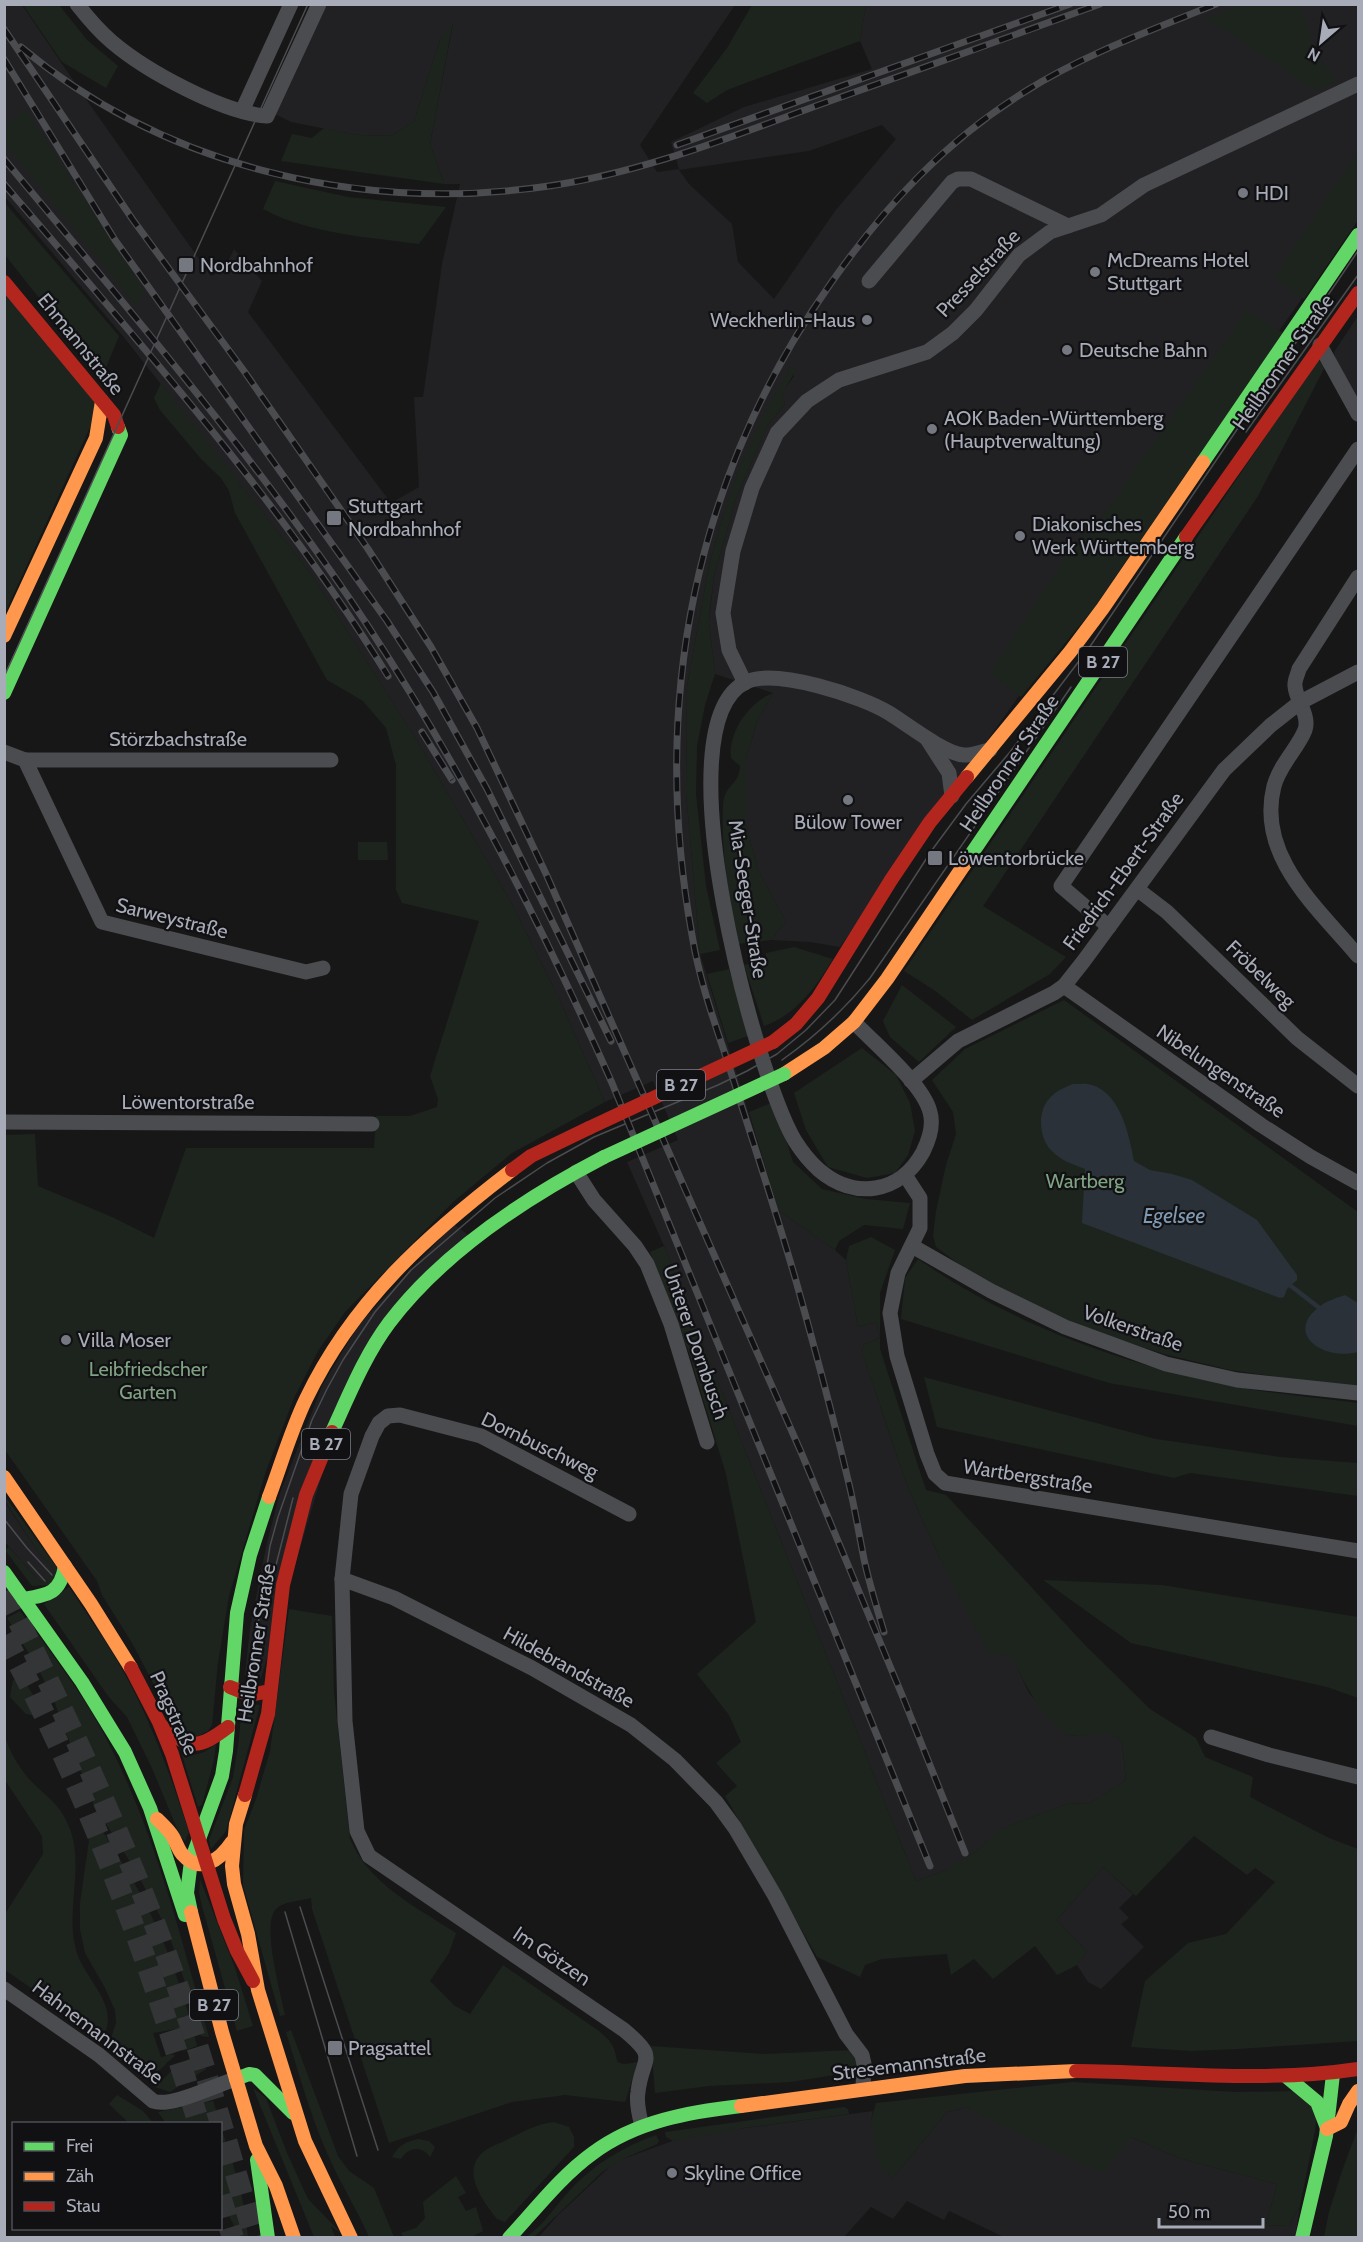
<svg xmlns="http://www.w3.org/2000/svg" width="1363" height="2242" font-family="Cabin,sans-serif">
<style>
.built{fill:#212123;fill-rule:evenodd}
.green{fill:#1d241e}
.water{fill:#2a3139}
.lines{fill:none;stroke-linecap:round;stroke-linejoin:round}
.stream{stroke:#2a3139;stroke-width:4.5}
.primary-tunnel{stroke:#343537;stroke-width:22;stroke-dasharray:22 11;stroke-linecap:butt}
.street{stroke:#4b4c50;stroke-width:15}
.fast{stroke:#63d668;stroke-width:14}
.slow{stroke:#ff974d;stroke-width:14}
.jam{stroke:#b3261e;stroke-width:14}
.tram{stroke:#4b4c4f;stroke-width:1.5}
.rail-casing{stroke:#4b4c4f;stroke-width:7}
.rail{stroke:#111113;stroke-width:4.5;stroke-dasharray:14;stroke-linecap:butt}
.fast-bridge{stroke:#63d668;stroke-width:14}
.jam-bridge{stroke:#b3261e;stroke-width:14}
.poi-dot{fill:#757880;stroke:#111113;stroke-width:2}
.labels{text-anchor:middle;stroke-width:4.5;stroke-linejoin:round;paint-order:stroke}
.shield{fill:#111113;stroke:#7b7e86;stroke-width:1.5}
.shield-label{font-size:18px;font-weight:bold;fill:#a8acb8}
.poi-label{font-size:20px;fill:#a8acb8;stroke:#111113;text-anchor:start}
.street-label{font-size:20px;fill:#a8acb8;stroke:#111113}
.park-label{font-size:20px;fill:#7fa382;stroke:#111113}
.water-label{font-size:21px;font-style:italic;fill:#7f99b3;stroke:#111113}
</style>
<rect width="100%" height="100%" fill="#171717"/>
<g class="built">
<path d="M4,5h18l66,97 123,174 13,-6 10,-21 28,32 -14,31 143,191 28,-16 -5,-90h9l19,-133 18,-80h-16l-14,-40 23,-120 -13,16 -26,81 -23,15 -34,-1 -66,-13 -18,-9 50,-108h412l-95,140 17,27 22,-3 -8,-27 73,-35 128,-38 -12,-28 6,-36h492v215l-518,727 -30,-5 -39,-2 15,-18 -28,-52 -12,-46v-64l11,-39 16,-28 -58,-19 -6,-52 5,-46 22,-77 31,-73 18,-22 -4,-10 13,-18 -4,-9 -67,149 -14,49 -22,122 -1,104 14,163 78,256 57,40 11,10 12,67 18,-5 4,16 -16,6 -2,8 44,131 34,76 72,97 17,37 39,43 42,-4 12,10 4,38 -12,8 -24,15 -23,1 -66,25 -24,22 -30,19 -31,11 -252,-635 -37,-84 51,-22 -25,-59 -48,21 -46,-103 -47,-95 -96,-165 -105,-165 -189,-239 -117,-138zM882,125l14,14 -61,72 -61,88 -36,-37 -6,-38 -43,-40 -10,-14 130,-19z"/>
<polygon points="1358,316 1358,399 1338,369 1334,352"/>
<polygon points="454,1224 468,1235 354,1368 261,1678 246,1677 245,1675 250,1628 267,1542 280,1493 323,1384 360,1323"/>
<polygon points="4,1501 38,1552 54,1570 54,1573 43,1583 41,1583 5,1542"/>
<polygon points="1103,1867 1133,1894 1119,1908 1129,1918 1121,1924 1144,1947 1101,1989 1088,1982 1077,1965 1087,1952 1057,1920"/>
<polygon points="970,2107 1131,2137 1179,2158 1277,2184 1266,2225 1289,2226 1300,2206 1295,2238 1004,2237 949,2211 944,2220 907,2201 893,2219 871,2207 844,2237 538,2238 558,2215 615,2162 686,2136 873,2111 871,2121 892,2179 947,2112"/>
</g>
<g class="green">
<polygon points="1244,4 1300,5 1317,56 1337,81 1315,90 1206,18"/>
<polygon points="23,5 59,5 87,40 118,66 106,88 62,62"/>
<polygon points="752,5 866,5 860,41 727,90 707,103 693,93 727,48"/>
<polygon points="453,22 430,144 444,184 281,161 292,134 312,138 324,128 357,135 391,136 414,121 440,40"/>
<polygon points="25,109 144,290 137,307 5,143 5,127"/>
<polygon points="1358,151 1358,220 1304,299 1274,278"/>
<path d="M275,181l73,16 98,10 -27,37c-52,-7 -109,-10 -156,-35z"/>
<polygon points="4,202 119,336 102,377 5,255"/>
<polygon points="5,282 102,401 5,613"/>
<polygon points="1247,310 1283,333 1094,608 1021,697 990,674 1072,547 1100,520"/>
<polygon points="1318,359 1325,367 1258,496 983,906 1066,957 1050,974 972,1020 934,990 904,971"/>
<polygon points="790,367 796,370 782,394 785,404 767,426 736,499 714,576 710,609 709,622 715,674 705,705 697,746 696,794 706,886 720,950 700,954 686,791 687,687 709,565 723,516 740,467 767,408"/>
<polygon points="161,383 311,574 416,739 512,904 559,999 605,1102 512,1153 453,1202 345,1312 318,1351 294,1398 266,1471 229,1596 218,1662 212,1725 208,1731 192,1739 175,1725 132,1643 102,1595 97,1581 5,1450 4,1135 35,1134 38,1186 112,1217 154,1238 186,1148 374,1148 376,1116 410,1116 437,1107 438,1099 430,1076 479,921 402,903 396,890 396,765 386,728 363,701 327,680 235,513 229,491 221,478 202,460 160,410 154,398"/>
<path d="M773,693l-16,28 -11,39v64l12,46 28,52 -15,18 -33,4c-9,-45 -17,-91 -15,-138 1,-23 16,-19 17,-40l-9,-8c-3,-26 18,-56 42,-65z"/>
<polygon points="358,842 387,842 388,860 358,860"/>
<path d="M794,947l39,12c-17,28 -37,56 -69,67l-20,-61 22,-6v-6z"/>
<polygon points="729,969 748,1036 728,1043 707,974"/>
<polygon points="902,985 956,1027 919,1062 890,1037 883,1021"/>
<polygon points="1064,1000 1358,1212 1358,1388 1230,1370 1164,1354 1083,1328 971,1273 936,1247 933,1236 936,1211 946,1165 956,1134 953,1112 932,1080 965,1049"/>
<polygon points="862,1048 896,1075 910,1103 915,1131 908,1155 895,1173 867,1178 828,1167 806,1130 794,1093"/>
<polygon points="774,1102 793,1162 822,1189 866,1199 910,1203 903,1229 864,1225 839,1241 835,1250 778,1210 749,1112"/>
<path d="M871,1237l24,13 -15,43v56l46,141 20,5 138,149 66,65 46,29 9,19 48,20 -3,20 79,41 29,11v192l-121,8 -46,2 -60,-4 14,-66 43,-38 38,-9 49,-52 -20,-14 -8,7 -53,-39 -58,60 -33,-29 -46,53 30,32 -10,13 -20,10 -22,-29 -42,33 -19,-20 -23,16 -4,-21 -65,5 -17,6 -5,12 -43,-20 -92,-161 12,-10 -21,-23 25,-21 -12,-27 -32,-41 59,-52 -30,-148 -37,-121 -39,-101 14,-6 252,635 31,-11 4,-4 26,-15 23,-22 67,-25 23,-1 36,-23 -4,-38 -12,-9 -42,3c-27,-19 -42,-50 -56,-79l-24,-5 -48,-93 -34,-76 -44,-131 2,-8 16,-6 -4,-16 -18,5 -12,-67 3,-14z"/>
<path d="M918,1259c91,64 201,104 310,126 42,9 87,12 130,18v23l-249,-43 -208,-64 4,-41z"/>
<polygon points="924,1377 1156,1439 1280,1457 1358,1463 1358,1496 1190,1473 1174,1478 937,1427"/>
<polygon points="4,1495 57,1568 52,1585 32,1586 5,1550 9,1547 41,1583 54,1573 53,1569 38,1552 5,1501"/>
<polygon points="1043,1580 1162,1585 1358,1617 1358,1698 1327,1687 1131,1643"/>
<path d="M69,1587c18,28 38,55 54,84 29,52 48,106 66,161l-4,9 -5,-5 -28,-68 -25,-51 -19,-21 -64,-92z"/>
<path d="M289,1609l43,7 2,76 16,147c20,46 66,68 106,94l-7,20 -19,28 25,25 15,8 33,-49 96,66c4,4 9,7 11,11 12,16 -2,26 28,20l-13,40 -60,-7 -53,7 -123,41 -77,-234 -1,-11c-10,3 -27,3 -35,11 -15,15 5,85 9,106l-5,1 -37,-131 1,-55 12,-31 14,-48z"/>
<path d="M20,1611c33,44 67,88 91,137 46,91 70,191 98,289l-8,-1 -7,-27 -27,-80 -33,-61 -41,-65 -39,-102 -16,-33 -31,-50z"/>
<polygon points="13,1680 27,1685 42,1710 39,1717 26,1714 10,1697"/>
<polygon points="242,1703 260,1705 226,1831 211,1849 209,1840 233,1777 239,1738"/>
<path d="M5,1737c5,15 14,31 25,43 17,18 30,23 40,49 15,41 -7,86 8,127 9,24 41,51 26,78l-65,-48 -5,4 -29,-20v-56l38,-60 -1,-18 -37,-56z"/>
<path d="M216,1744l-2,16 -12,45 -4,2 -17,-55c14,6 24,1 35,-8z"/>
<path d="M92,1819c9,7 17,23 23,33 40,60 65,124 82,194l-14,5 -7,-22 -23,4 8,24 12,-3 2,2c-12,8 -16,22 -29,13l3,-4 -19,-14 -3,2 -17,-12 6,-18 -1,-13 -11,-24 -19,-33 -5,-24v-26z"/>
<polygon points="200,1879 235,1968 253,2026 237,2031 202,1906 199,1893"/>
<path d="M291,2030l47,126 11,15 25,17 20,49h-25c-12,-28 -29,-54 -41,-82 -18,-40 -29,-82 -42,-123z"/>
<polygon points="651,2046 764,2054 854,2050 859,2071 791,2082 709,2086 655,2093"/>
<polygon points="199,2054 202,2056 206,2069 170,2092 155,2087 179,2064"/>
<polygon points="1072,2082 1235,2092 1295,2091 1317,2112 1315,2131 1300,2206 1289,2226 1266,2225 1277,2184 1179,2158 1131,2137 1102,2173 972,2111 970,2107 947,2112 892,2179 879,2165 871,2121 876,2103"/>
<polygon points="253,2088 266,2098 287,2153 308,2199 342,2234 331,2226 335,2237 314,2237"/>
<polygon points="117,2095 143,2111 153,2123 129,2123 109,2104"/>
<polygon points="213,2101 220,2123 166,2123 158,2112"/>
<polygon points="844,2107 848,2109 849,2114 744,2128 673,2141 666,2137 665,2132"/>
<path d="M554,2122l15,5 5,10v10l-69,75 -8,-3c-13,-17 -36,-46 -15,-66 6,-6 17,-9 24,-13 17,-8 30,-16 48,-18z"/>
<path d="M220,2125c13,37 25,73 28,112h-8l-19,-36z"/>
<polygon points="1358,2128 1358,2237 1324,2237 1329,2212 1342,2171"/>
<path d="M656,2135l3,6 -2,3 -32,14 -23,14 -68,65h-9c15,-7 33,-34 45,-47 23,-25 54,-44 86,-55z"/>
<path d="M418,2139l11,2 6,6 -5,10c-8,-12 -22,-10 -29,2l-9,-2c7,-12 13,-15 26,-18z"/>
<polygon points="456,2176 466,2193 458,2197 466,2211 476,2207 483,2231 471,2237 404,2237 401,2233 416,2228 425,2218 423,2202"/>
</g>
<g class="water">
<path d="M1073,1084c6,0 13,-1 19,1 29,9 37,50 42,76l16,9 22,4 20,6 65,40 40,55v5l-10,9 -3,8 -4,1 -198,-75 3,-54c-12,-5 -24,-8 -33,-18 -13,-12 -15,-39 -3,-52 7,-8 14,-11 24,-15z"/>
<path d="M1345,1295l13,8v49c-34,9 -74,-18 -39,-45 7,-6 17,-9 26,-12z"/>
</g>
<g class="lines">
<polyline class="stream" points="1291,1286 1322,1310"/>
<g class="primary-tunnel">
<path d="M4,1592c55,108 106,217 150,330 40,103 69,210 101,316"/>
<path d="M4,1636c84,154 144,320 195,488"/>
<polyline points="220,2196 233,2238"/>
</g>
<g class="street">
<path d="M77,4c11,14 22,27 35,38 34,29 111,71 155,74l52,-112"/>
<polyline points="242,111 291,4"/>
<polyline points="869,281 952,182 958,179 971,179 1068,226"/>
<polyline points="1320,345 1358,414"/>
<path d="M1358,577l-59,92c-1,5 -5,12 -4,17 1,15 15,29 10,44 -7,18 -25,34 -31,56 -18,70 44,122 84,170"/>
<polyline points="745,683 729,650 723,613 733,551 752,488 777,433 807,401 839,380 927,352 953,333 976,310 1019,255 1050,232 1101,215 1144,185 1358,84"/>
<polyline points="927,739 949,773 952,796"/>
<polyline points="4,752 25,760 102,922 306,972 323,968"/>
<polyline points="25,760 331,760"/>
<polyline points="1137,889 1167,912 1297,1038 1358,1086"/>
<polyline points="1109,927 1061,886 1358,449"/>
<polyline points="1064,986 1261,1125 1311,1157 1358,1183"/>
<path d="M854,1022c21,22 69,62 76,90 4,14 -1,28 -7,40 -23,42 -69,48 -104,18 -9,-8 -17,-18 -24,-29 -39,-66 -136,-417 -49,-459 30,-14 115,14 143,31 18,11 56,41 75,42 8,1 18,-4 26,-5"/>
<polyline points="911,1081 958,1041 1054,993 1064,986 1083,962 1224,770 1271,725 1299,703 1358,672"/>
<polyline points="4,1122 372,1124"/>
<polyline points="576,1172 594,1200 635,1246 647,1264 671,1324 707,1442"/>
<polyline points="905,1175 920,1198 920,1228 898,1273 890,1313 897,1356 927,1454 935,1474 945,1483 1358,1551"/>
<polyline points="912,1246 991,1291 1065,1327 1166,1364 1237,1380 1358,1393"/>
<path d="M629,1514l-148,-78 -81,-21 -12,1 -9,7 -7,13 -21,58 -9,85 3,142 12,110 12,25 255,174c36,30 18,26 14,62 -2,11 1,23 4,34"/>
<polyline points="342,1579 394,1598 532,1668 631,1725 675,1760 716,1802 735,1828 775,1896 846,2034 862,2055 864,2064 863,2088"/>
<polyline points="1211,1737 1269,1755 1358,1777"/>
<path d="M4,1989l95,66 54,46c18,7 62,-16 83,-22"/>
</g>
<g class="fast">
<polyline points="1203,462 1358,235"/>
<polyline points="4,693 121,435 118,427"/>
<polyline points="964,865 1186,537"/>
<path d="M332,1432c17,-37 33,-77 57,-109 53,-70 138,-126 215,-166"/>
<polyline points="4,1572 82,1682 125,1752 150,1808 185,1915"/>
<path d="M23,1599c25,-4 37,-5 42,-33"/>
<polyline points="191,1912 187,1893 191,1861 222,1776 226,1751 237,1613 250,1555 269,1497"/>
<polyline points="1287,2077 1317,2102 1327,2128"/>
<polyline points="236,2079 249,2074 255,2075 293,2113"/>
<polyline points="257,2160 268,2238"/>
<path d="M509,2238c27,-29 52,-62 84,-85 43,-32 96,-41 148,-47"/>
<polyline points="1302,2238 1326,2136 1333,2074"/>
</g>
<g class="slow">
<polyline points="4,636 96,438 102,401"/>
<polyline points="967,777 1070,652 1103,608 1203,462"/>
<polyline points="784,1074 824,1048 854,1022 887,979 964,865"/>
<polyline points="4,1477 91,1604 131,1668"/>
<path d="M269,1497c12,-32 22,-67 37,-98 47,-98 121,-164 206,-229"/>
<polyline points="245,1795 236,1824 232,1866 234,1884 248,1934 258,1990 305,2141 351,2238"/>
<path d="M157,1819c6,6 12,11 16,18 3,5 5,12 9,17 18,21 38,6 50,-12"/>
<polyline points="191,1912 222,2032 256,2146 276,2186 294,2238"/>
<polyline points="741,2106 965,2076 1076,2071"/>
<polyline points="1327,2129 1341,2122 1349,2104 1358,2091"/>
</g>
<g class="jam">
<polyline points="4,282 114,415 118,427"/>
<polyline points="1186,537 1358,293"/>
<polyline points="773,1042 796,1024 818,998 891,880 930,822 967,777"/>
<polyline points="512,1170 531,1156 589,1128"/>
<polyline points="131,1668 159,1722 172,1754 224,1919 237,1951 253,1981"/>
<polyline points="230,1687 250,1695 270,1691"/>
<path d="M162,1726c28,24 37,23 66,1"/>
<polyline points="245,1795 268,1714 283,1585 306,1495 332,1432"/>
<path d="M1076,2071c95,1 188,12 282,-2"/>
</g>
<g class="tram">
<polyline points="1246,432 1358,275"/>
<polyline points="4,677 308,4"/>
<path d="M782,1060c34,-24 62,-50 88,-82l201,-291"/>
<polyline points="4,1519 27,1548 52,1575"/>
<polyline points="28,1562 45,1581"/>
<polyline points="274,1573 293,1498"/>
<polyline points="250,1677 270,1546 278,1517 312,1420 327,1389 343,1360 375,1312 411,1270 495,1198 547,1163 594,1137 718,1085 747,1071 777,1054 806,1030 835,1000 932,850 966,804 1010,752 1089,648 1358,251"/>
<polyline points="300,1907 378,2150"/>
<polyline points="285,1912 357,2156"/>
</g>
<defs>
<g id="rail">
<polyline points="4,29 133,220 244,371 368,549 431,647 477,728 547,876 801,1452 902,1695 965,1853"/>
<path d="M21,47c146,122 343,166 528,139 91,-13 179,-48 264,-79 96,-34 191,-68 287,-103"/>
<polyline points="4,59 115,240 387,621 433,692 487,789 611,1041"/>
<polyline points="677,145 1070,4"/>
<path d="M4,159c126,152 255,302 364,467 95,145 174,299 244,457l318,783"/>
<path d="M4,184c135,158 274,314 384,492"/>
<polyline points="422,732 452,780"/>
<path d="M884,1632c-7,-24 -15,-49 -20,-73 -5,-25 -9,-50 -15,-75 -16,-68 -34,-135 -53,-203 -21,-73 -45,-145 -68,-218 -14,-42 -29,-84 -36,-128 -42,-233 2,-458 139,-652 54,-77 114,-142 195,-192 59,-37 126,-61 190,-87"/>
</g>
</defs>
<use href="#rail" class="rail-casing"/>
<use href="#rail" class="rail"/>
<polyline class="fast-bridge" points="604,1157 784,1074"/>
<polyline class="jam-bridge" points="589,1128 773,1042"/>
</g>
<g class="poi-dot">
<circle cx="1243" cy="193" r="6"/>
<rect x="178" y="257" width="16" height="16" rx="3"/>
<circle cx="1095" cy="272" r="6"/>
<circle cx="867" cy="320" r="6"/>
<circle cx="1067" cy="350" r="6"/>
<circle cx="932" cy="429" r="6"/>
<rect x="326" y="510" width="16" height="16" rx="3"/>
<circle cx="1020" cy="536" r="6"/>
<circle cx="848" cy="800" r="6"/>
<rect x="927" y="850" width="16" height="16" rx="3"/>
<circle cx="66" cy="1340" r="6"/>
<rect x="327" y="2040" width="16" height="16" rx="3"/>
<circle cx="672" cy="2173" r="6"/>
</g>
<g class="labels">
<g class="shield">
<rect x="1079" y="647" width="48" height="30" rx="4.5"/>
<rect x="657" y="1070" width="48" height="30" rx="4.5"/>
<rect x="302" y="1429" width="48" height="30" rx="4.5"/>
<rect x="190" y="1990" width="48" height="30" rx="4.5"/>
</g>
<g class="shield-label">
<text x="1103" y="668">B 27</text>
<text x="681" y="1091">B 27</text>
<text x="326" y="1450">B 27</text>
<text x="214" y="2011">B 27</text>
</g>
<g class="poi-label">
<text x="1255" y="200">HDI</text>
<text x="1107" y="267">McDreams Hotel<tspan x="1107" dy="23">Stuttgart</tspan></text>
<text x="200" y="272">Nordbahnhof</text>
<text x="855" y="327" text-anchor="end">Weckherlin-Haus</text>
<text x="1079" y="357">Deutsche Bahn</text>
<text x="944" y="425">AOK Baden-Württemberg<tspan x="944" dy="23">(Hauptverwaltung)</tspan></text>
<text x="348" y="513">Stuttgart<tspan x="348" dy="23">Nordbahnhof</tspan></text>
<text x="1032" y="531">Diakonisches<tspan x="1032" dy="23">Werk Württemberg</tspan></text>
<text x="848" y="829" text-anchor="middle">Bülow Tower</text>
<text x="948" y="865">Löwentorbrücke</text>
<text x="78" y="1347">Villa Moser</text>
<text x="348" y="2055">Pragsattel</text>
<text x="684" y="2180">Skyline Office</text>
</g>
<g class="street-label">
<text transform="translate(978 273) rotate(-47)" y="7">Presselstraße</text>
<text transform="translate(81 344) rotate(51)" y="7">Ehmannstraße</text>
<text transform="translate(1283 362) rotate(-55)" y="7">Heilbronner Straße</text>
<text x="178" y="746">Störzbachstraße</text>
<text transform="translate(1009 763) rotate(-56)" y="7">Heilbronner Straße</text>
<text transform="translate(1123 871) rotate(-54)" y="7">Friedrich-Ebert-Straße</text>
<text transform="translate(748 899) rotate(81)" y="7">Mia-Seeger-Straße</text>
<text transform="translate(172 918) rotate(14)" y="7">Sarweystraße</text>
<text transform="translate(1261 974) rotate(44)" y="7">Fröbelweg</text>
<text transform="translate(1221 1071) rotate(34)" y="7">Nibelungenstraße</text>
<text x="188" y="1109">Löwentorstraße</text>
<text transform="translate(1133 1328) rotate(19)" y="7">Volkerstraße</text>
<text transform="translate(696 1342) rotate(71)" y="7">Unterer Dornbusch</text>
<text transform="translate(540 1445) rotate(26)" y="7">Dornbuschweg</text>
<text transform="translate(1028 1476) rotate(9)" y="7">Wartbergstraße</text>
<text transform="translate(256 1643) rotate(-81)" y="7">Heilbronner Straße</text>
<text transform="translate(569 1667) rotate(29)" y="7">Hildebrandstraße</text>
<text transform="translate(174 1713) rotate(66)" y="7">Pragstraße</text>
<text transform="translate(552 1956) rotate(34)" y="7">Im Götzen</text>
<text transform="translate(98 2032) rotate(37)" y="7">Hahnemannstraße</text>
<text transform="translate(909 2064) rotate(-7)" y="7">Stresemannstraße</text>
</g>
<g class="park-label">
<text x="1085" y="1188">Wartberg</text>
<text x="148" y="1376">Leibfriedscher<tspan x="148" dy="23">Garten</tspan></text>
</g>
<g class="water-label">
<text x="1174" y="1223">Egelsee</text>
</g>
</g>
<rect width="1363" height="2242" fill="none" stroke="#a8acb8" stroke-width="12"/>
<rect x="12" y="2122" width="210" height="108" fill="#111113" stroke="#4d4f55" stroke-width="1.5"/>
<rect x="24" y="2142" width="30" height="9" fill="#63d668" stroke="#4d4f55" stroke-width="1.5"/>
<text x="66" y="2152" font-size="18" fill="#a8acb8">Frei</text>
<rect x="24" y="2172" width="30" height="9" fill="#ff974d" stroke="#4d4f55" stroke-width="1.5"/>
<text x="66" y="2182" font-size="18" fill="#a8acb8">Zäh</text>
<rect x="24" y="2202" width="30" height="9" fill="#b3261e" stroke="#4d4f55" stroke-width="1.5"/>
<text x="66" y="2212" font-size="18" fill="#a8acb8">Stau</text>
<g transform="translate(1321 42) rotate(209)" stroke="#111113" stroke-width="4.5" paint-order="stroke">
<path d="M0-4.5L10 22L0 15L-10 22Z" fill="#a8acb8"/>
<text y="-9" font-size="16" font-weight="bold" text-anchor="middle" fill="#a8acb8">N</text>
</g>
<path d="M1159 2218v9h104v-9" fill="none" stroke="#a8acb8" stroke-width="3"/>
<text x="1168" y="2218" font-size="18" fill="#a8acb8" stroke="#111113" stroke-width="4.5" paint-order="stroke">50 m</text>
</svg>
